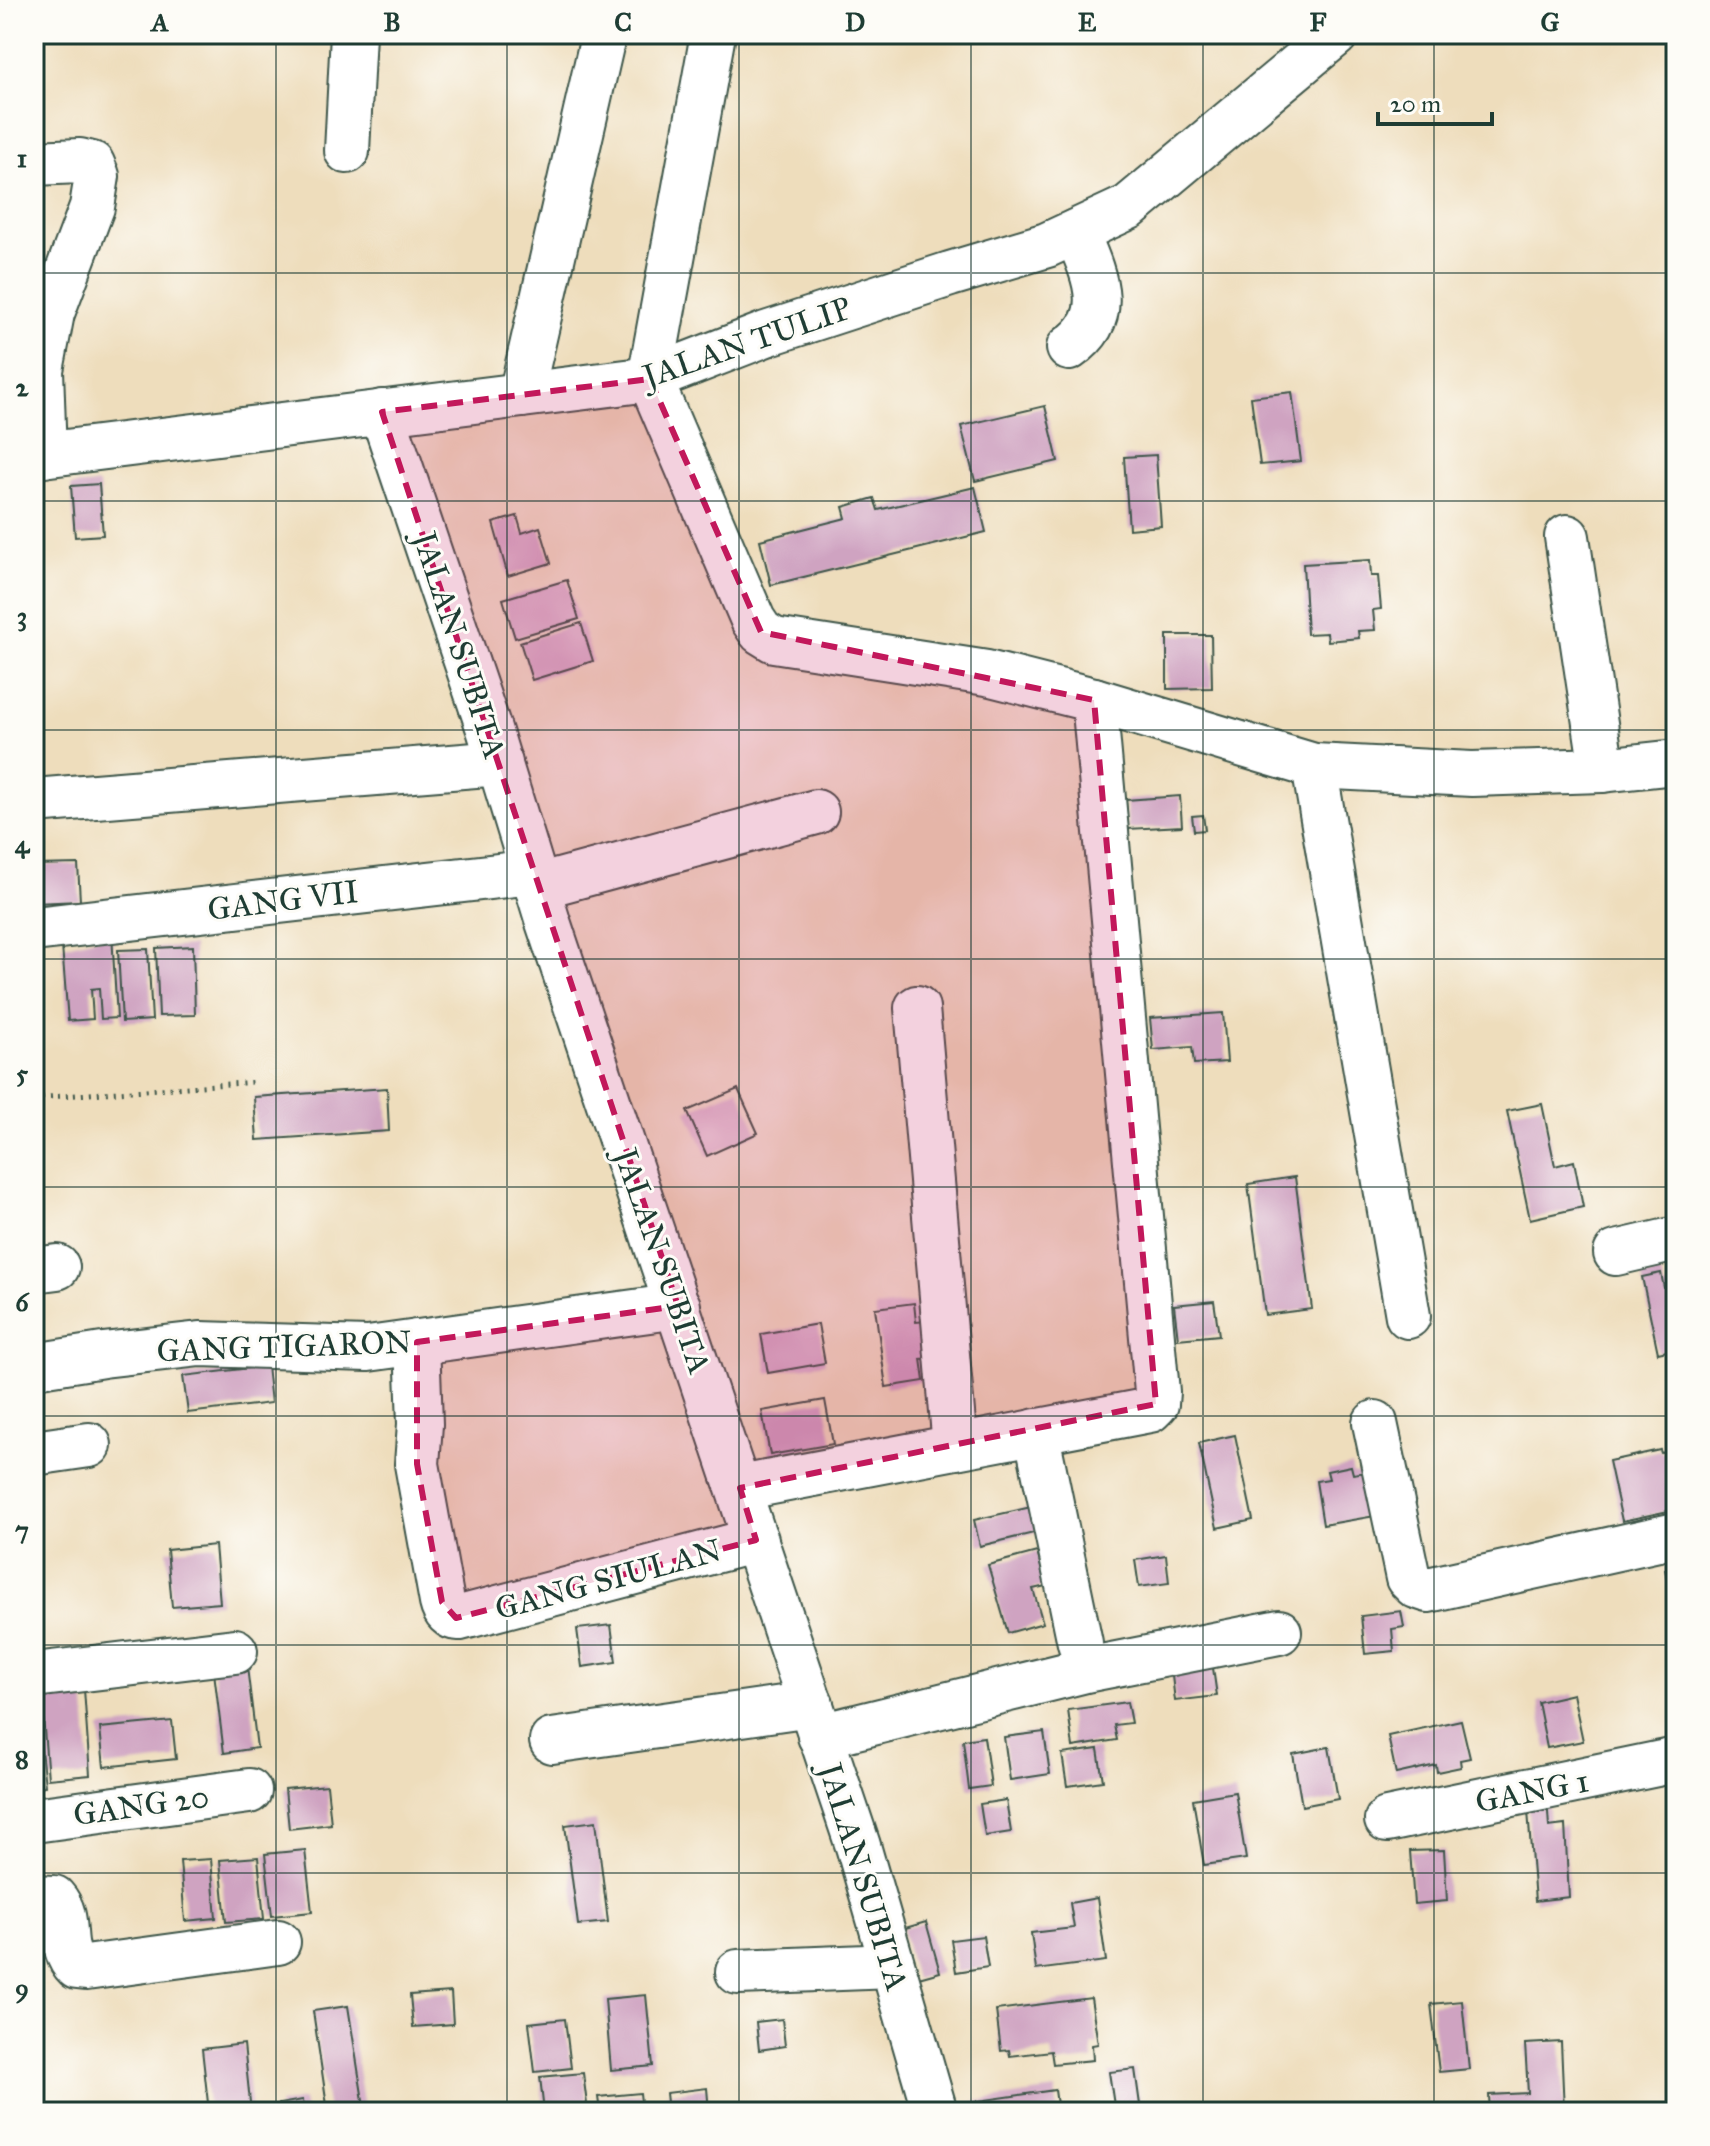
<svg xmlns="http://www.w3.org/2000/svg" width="1710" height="2146" font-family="'IM FELL Great Primer',serif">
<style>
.building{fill:#cfa3c1}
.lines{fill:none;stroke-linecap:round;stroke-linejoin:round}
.minor-casing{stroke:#3e5548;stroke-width:48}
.path{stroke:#3e5548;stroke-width:5;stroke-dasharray:2 6;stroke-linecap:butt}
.minor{stroke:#fff;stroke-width:44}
.marked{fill:#c2185b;fill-opacity:0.2;stroke:#c2185b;stroke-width:6;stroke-dasharray:16 10;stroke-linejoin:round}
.grid{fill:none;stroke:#1f3d34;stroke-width:2;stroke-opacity:0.55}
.labels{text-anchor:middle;stroke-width:6;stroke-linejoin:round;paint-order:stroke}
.street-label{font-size:32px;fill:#1f3d34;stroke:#fdfcf7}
.neatline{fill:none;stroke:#1f3d34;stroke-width:3}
.grid-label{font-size:26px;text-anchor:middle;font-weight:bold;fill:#1f3d34}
</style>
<rect width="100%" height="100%" fill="#fdfcf7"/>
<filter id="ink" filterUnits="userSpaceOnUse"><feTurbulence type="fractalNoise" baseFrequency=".0125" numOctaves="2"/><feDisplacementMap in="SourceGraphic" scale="16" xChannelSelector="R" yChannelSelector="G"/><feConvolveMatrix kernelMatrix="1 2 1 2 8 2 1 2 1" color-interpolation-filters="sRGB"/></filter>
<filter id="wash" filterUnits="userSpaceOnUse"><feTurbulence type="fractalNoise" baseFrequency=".006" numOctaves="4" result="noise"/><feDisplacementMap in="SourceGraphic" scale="32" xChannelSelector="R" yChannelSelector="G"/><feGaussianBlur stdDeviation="1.8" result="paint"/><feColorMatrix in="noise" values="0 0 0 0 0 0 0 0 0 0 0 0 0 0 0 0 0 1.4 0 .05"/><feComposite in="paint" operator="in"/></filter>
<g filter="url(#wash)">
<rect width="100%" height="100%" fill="#eeddbc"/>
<g id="blocks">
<g class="building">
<polygon points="1292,392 1301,461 1260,465 1251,397"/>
<polygon points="1045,406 1058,461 975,481 961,426"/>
<polygon points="1156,455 1161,526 1129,529 1124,457"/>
<polygon points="99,484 103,535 75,537 71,486"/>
<polygon points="975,487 986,532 771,585 760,540 846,518 843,507 874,498 878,510"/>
<polygon points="517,516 522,533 540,527 551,563 508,576 493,523"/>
<polygon points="1370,560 1371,576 1378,576 1381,609 1373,610 1375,630 1358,631 1359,638 1328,641 1327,633 1307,634 1303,564"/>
<polygon points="567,580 579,619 515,638 503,599"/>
<polygon points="581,623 593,661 532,680 520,642"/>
<polygon points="1167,635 1211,635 1212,688 1167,689"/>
<polygon points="1180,796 1182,826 1128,829 1126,800"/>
<polygon points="1203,815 1205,830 1194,831 1192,816"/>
<polygon points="78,864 80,901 34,903 34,865"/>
<polygon points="112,934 117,1018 101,1019 99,988 91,989 93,1019 68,1021 62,946"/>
<polygon points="193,946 195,1015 159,1016 156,948"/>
<polygon points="148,949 152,1020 122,1022 118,950"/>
<polygon points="1223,1013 1227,1062 1194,1064 1192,1047 1153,1050 1150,1018"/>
<polygon points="387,1088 389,1131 257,1140 254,1097"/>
<polygon points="738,1089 758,1133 707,1156 687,1111"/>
<polygon points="1542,1104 1555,1166 1574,1161 1583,1207 1530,1219 1507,1111"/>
<polygon points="1295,1177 1312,1309 1265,1315 1248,1184"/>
<polygon points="1661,1273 1664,1288 1676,1285 1676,1349 1658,1353 1642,1277"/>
<polygon points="1214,1301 1219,1335 1178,1339 1174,1305"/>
<polygon points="914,1303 916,1322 927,1321 931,1358 921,1359 924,1381 886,1387 875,1308"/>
<polygon points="818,1324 825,1363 768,1373 761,1334"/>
<polygon points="267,1366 271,1403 188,1413 183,1376"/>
<polygon points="825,1400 833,1444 770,1455 762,1411"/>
<polygon points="1235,1435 1253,1520 1217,1528 1199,1443"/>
<polygon points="1660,1450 1661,1453 1670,1451 1675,1473 1665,1475 1673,1510 1622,1521 1609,1461"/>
<polygon points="1351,1466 1353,1474 1374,1471 1381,1515 1323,1525 1316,1481 1329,1479 1327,1471"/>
<polygon points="1040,1505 1046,1530 980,1546 974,1520"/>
<polygon points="215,1545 220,1603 172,1607 167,1550"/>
<polygon points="1037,1552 1046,1586 1033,1589 1043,1623 1008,1633 988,1565"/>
<polygon points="1166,1555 1169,1583 1139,1587 1135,1560"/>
<polygon points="1676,1567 1676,1605 1672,1606 1665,1569"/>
<polygon points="1401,1611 1404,1627 1392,1629 1394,1651 1365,1654 1361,1616"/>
<polygon points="611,1625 616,1662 582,1667 577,1629"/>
<polygon points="1211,1654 1217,1696 1175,1701 1170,1659"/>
<polygon points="246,1659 257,1748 224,1753 213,1664"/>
<polygon points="84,1689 90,1775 48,1779 41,1691"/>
<polygon points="1573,1694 1583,1741 1547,1748 1538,1702"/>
<polygon points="1127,1702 1131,1723 1114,1725 1117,1740 1073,1747 1068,1710"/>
<polygon points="1461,1720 1470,1758 1460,1760 1461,1767 1437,1772 1436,1765 1396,1774 1388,1736"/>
<polygon points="172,1721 176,1759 104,1767 100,1728"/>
<polygon points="34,1722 38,1722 45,1786 34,1788"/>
<polygon points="1044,1732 1050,1774 1010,1780 1004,1737"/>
<polygon points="984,1737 991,1786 969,1789 963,1740"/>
<polygon points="1329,1747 1338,1799 1302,1806 1293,1754"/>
<polygon points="1098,1749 1103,1781 1067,1786 1062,1754"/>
<polygon points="327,1785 331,1824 289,1829 285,1789"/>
<polygon points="1235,1792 1246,1859 1204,1865 1193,1799"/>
<polygon points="1547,1797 1549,1827 1565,1825 1569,1897 1535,1901 1527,1798"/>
<polygon points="1006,1800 1011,1832 985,1836 980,1804"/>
<polygon points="596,1821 608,1922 578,1925 565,1825"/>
<polygon points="305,1850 312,1912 272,1916 265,1854"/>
<polygon points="1444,1850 1447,1901 1414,1904 1410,1851"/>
<polygon points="258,1857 264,1919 226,1922 220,1860"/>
<polygon points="211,1859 216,1918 185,1921 180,1861"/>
<polygon points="1097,1898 1106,1961 1036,1970 1031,1933 1074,1928 1070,1903"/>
<polygon points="926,1922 940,1972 915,1979 902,1929"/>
<polygon points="983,1936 988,1967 956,1972 951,1940"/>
<polygon points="451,1992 453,2024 413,2027 410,1995"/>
<polygon points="646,1995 653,2066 611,2070 605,1999"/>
<polygon points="1091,1998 1098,2044 1092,2045 1093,2060 1053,2064 1051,2051 1010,2056 1009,2050 1001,2051 996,2010"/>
<polygon points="1462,2001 1469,2069 1439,2072 1431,2004"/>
<polygon points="348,2006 364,2107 328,2112 313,2011"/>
<polygon points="565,2019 571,2068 535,2072 529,2023"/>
<polygon points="782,2019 785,2046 759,2050 756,2022"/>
<polygon points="1561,2042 1564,2112 1490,2112 1489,2095 1528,2093 1525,2044"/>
<polygon points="244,2044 251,2112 209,2112 202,2049"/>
<polygon points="1135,2069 1141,2112 1115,2112 1109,2072"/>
<polygon points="583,2073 588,2112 544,2112 540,2077"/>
<polygon points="707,2088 709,2112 668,2112 666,2093"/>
<polygon points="1055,2090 1058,2112 959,2112 957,2104"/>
<polygon points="640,2093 642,2112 600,2112 598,2097"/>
<polygon points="303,2100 305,2112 280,2112 279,2104"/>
</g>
</g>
</g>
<g filter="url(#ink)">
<use href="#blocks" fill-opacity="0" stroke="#3e5548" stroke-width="2"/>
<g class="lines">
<defs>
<g id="minor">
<polyline points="713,34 650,379 753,620 761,632 774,640 987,673 1094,700 1314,766 1472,774 1602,770 1676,762"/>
<polyline points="347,151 353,34"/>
<polyline points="34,163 80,161 92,164 97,176 92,207 52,313 41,370 44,455"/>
<path d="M1069,348c46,-32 25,-73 7,-116"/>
<polyline points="521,395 603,37"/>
<polyline points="382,412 489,729 548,922 858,1846 935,2112"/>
<polyline points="34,456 650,379 766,334 950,274 1047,245 1129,207 1336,34"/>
<polyline points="1567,537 1602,770"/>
<polyline points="1314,766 1408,1316"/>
<polyline points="34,801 500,763"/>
<polyline points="537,887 816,812"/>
<polyline points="34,929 533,872"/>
<polyline points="917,1008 955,1447"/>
<polyline points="1616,1253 1676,1239"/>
<polyline points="34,1270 57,1267"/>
<path d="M417,1342l3,82 -3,40 25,138c2,9 8,17 18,16l296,-78"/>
<polyline points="34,1366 103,1355 200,1344 368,1349 678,1306"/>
<polyline points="1375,1423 1408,1578 1416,1586 1428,1590 1676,1535"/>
<polyline points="1036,1431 1080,1643"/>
<polyline points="34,1453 89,1445"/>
<polyline points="740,1488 1150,1410 1156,1404 1157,1392 1094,700"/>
<polyline points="34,1675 235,1651"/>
<polyline points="820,1736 1086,1670 1279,1632"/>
<polyline points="552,1741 811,1704"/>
<polyline points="34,1820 249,1791"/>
<polyline points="1387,1820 1676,1760"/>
<path d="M34,1897l20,1c19,21 3,50 23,69l9,1 192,-26"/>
<polyline points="738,1972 892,1966"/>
</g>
</defs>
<use href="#minor" class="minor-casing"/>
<polyline class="path" points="34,1098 257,1082"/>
<use href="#minor" class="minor"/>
</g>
</g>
<path class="marked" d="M650,379l111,253 333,68 62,704 -416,84 16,52 -300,78 -14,-16 -25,-138v-122l261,-36 -296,-894z"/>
<path class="grid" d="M276,34v2078M507,34v2078M739,34v2078M971,34v2078M1203,34v2078M1434,34v2078M34,273h1642M34,501h1642M34,730h1642M34,959h1642M34,1187h1642M34,1416h1642M34,1645h1642M34,1873h1642"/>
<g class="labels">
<g class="street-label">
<text transform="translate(747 342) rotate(-19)" y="11">JALAN TULIP</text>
<text transform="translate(460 645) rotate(72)" y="11">JALAN SUBITA</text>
<text transform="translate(283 900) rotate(-7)" y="11">GANG VII</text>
<text transform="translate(663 1261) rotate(71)" y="11">JALAN SUBITA</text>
<text transform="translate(284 1346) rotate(-2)" y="11">GANG TIGARON</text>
<text transform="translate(608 1579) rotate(-15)" y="11">GANG SIULAN</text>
<text transform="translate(1532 1791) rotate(-11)" y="11">GANG 1</text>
<text transform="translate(141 1805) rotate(-8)" y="11">GANG 20</text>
<text transform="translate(864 1877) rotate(73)" y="11">JALAN SUBITA</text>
</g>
</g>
<rect width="1710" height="2146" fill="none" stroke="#fdfcf7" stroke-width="88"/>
<path d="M1378 112v12h114v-12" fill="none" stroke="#1f3d34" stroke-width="4"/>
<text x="1390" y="112" font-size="24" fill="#1f3d34" stroke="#fdfcf7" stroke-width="6" paint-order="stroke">20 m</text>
<rect x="44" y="44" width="1622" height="2058" class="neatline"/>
<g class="grid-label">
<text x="160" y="31">A</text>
<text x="392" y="31">B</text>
<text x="623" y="31">C</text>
<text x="855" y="31">D</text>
<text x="1087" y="31">E</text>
<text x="1318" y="31">F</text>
<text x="1550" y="31">G</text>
<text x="22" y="167">1</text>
<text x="22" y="396">2</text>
<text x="22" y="625">3</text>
<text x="22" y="853">4</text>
<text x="22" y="1082">5</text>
<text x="22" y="1311">6</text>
<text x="22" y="1539">7</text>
<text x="22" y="1768">8</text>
<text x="22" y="1997">9</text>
</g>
</svg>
